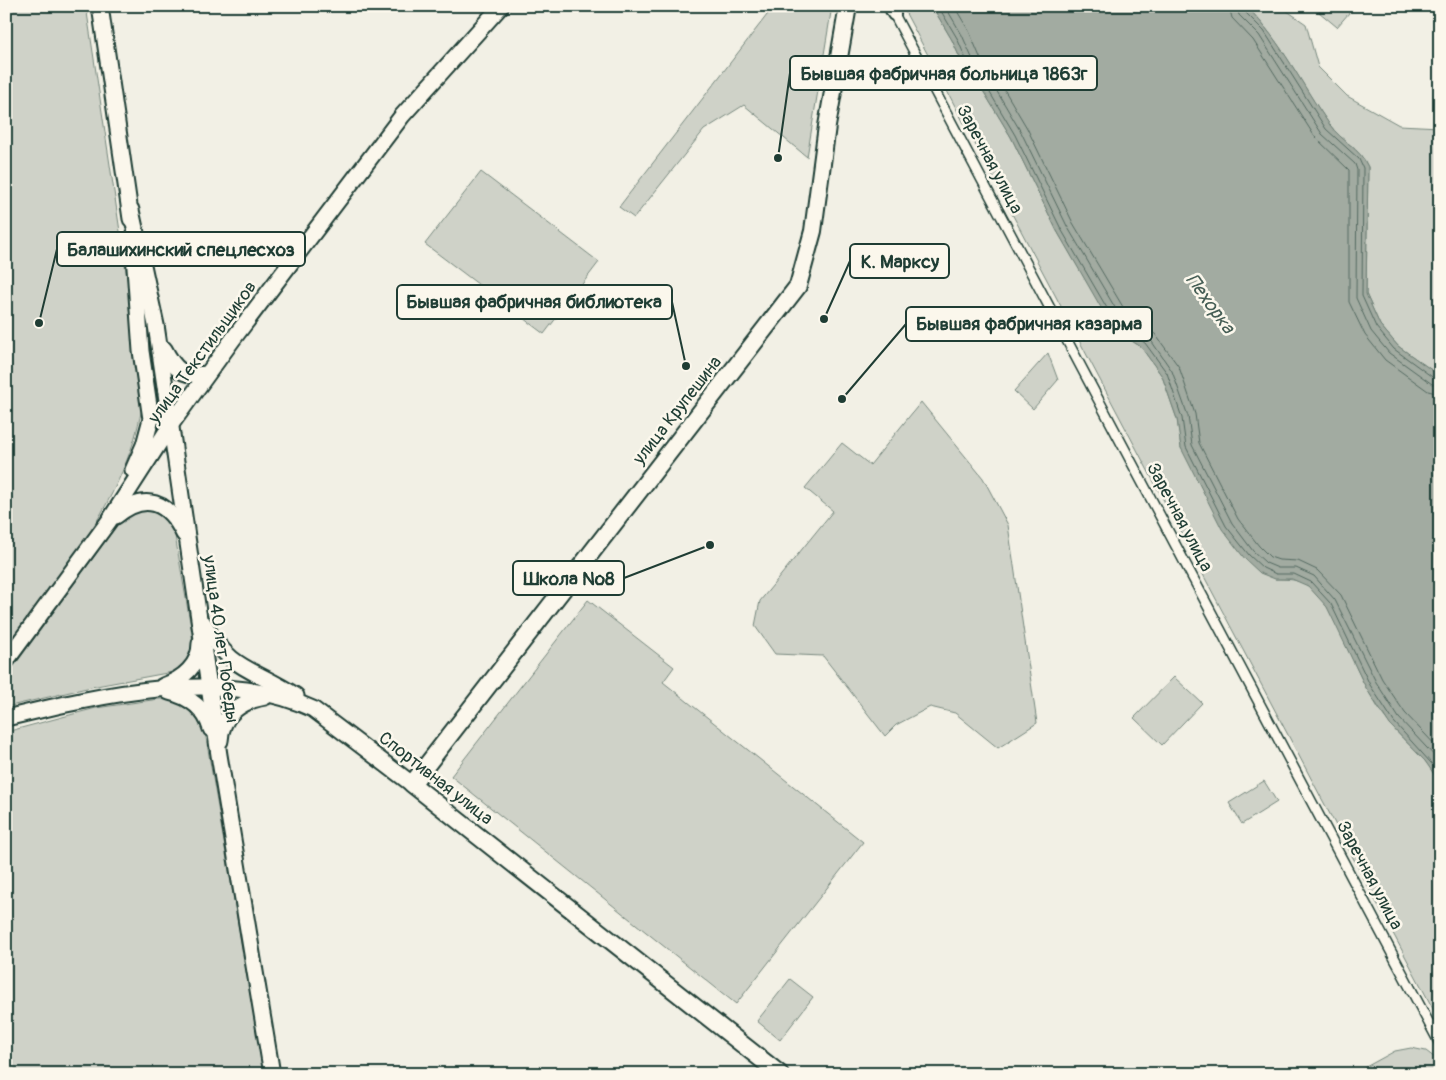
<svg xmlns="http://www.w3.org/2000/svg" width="1446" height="1080" font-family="Pangolin,sans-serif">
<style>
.green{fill:#cfd2c8;stroke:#77887e}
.water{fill:#a2aba1;stroke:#6e7f75}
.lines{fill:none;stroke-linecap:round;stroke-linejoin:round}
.shore{stroke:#536960;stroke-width:1}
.pedestrian-casing{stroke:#1f3d34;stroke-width:12}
.minor-casing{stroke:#1f3d34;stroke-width:16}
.tertiary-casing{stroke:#1f3d34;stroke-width:19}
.secondary-casing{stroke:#1f3d34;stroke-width:20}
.pedestrian{stroke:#fbf7ec;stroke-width:9}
.minor{stroke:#fbf7ec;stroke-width:12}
.tertiary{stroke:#fbf7ec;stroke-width:15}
.secondary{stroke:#fbf7ec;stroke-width:16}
.labels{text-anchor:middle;stroke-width:5;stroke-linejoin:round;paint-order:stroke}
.street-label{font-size:18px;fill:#1f3d34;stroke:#fbf7ec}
.water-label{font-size:19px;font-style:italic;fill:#465e55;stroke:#fbf7ec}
.leader{fill:none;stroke:#1f3d34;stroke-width:2}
.callout-dot{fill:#1f3d34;stroke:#fbf7ec;stroke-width:2}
.callout{fill:#fbf7ec;stroke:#1f3d34;stroke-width:2}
.callout-label{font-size:19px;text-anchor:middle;font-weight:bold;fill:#1f3d34}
</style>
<rect width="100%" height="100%" fill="#f2f0e5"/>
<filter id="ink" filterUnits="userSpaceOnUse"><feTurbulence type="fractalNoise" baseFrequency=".02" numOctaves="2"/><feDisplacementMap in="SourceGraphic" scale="10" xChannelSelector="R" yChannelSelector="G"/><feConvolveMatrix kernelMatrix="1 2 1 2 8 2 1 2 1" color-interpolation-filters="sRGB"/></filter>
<g filter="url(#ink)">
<g class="green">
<path d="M6,6h80l59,391c-5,18 -8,37 -15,55 -27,74 -77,134 -124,196z"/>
<polygon points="774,6 832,6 807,157 744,105 704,130 634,218 619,207"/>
<path d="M902,6h30l20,34 15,34 12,10 32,53 46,94 36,61 27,41 21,14 21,29 15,43 4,29 94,131c12,0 23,0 33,7 29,21 41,73 59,103 7,12 14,25 23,35 15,20 39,35 50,59v239z"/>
<path d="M1246,6h34l26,18 12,43 29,29 52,29 41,2v249l-42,-30 -18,-21 -14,-31 2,-127c-8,-19 -27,-26 -38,-42 -30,-41 -46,-81 -84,-119z"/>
<polygon points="1324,6 1355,6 1337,27 1319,12"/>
<polygon points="481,172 599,262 544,334 425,244"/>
<polygon points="147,310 165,418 155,428 158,417 148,352"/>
<polygon points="1048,353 1058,380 1033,409 1014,391"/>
<polygon points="921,402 983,478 1008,525 1037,723 998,748 955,713 930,707 896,725 885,736 823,656 775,654 755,626 760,601 833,511 805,488 842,443 870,465"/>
<polygon points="142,507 165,514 174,530 192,633 193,653 178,671 91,687 6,707 6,677 123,517"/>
<polygon points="588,600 674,667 663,682 863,842 736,1004 451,776"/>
<polygon points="1174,677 1202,703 1162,745 1134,718"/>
<path d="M159,699c27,-1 35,11 46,33l59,342h-258v-342l90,-24z"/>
<polygon points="1264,781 1277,802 1242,824 1229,803"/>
<polygon points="790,979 813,997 780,1040 757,1021"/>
<polygon points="1411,1048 1426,1051 1439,1061 1440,1074 1353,1074 1395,1051"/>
</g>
<path class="water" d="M932,6h314c38,38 54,77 84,119 11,16 30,23 38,42l-2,127 14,31 18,21 42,30v407l-15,-22 -35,-36 -24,-37 -39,-81 -19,-21 -16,-7h-17l-15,-6 -15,-14 -23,-30 -41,-81 -4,-29 -15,-43 -21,-29 -21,-14 -13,-15 -50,-87 -46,-94 -32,-53 -12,-10 -15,-34z"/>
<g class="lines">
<g class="shore">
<polyline points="938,6 957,38 971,71 983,81 1015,135 1061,229 1111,315 1124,329 1145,343 1167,373 1182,418 1186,447 1226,526 1249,555 1263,568 1276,574 1294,574 1311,582 1331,604 1370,685 1394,722 1440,773"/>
<polyline points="945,6 962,35 976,67 989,78 1021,132 1067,226 1117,311 1128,324 1150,339 1172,371 1188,416 1192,445 1232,523 1253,551 1266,563 1278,568 1296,568 1314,576 1335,600 1376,682 1399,718 1440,762"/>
<polyline points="954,6 969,31 982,62 995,74 1027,128 1073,223 1123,307 1133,319 1155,334 1179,367 1195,414 1199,443 1238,519 1259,546 1270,557 1279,560 1298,561 1317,570 1341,595 1382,679 1405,713 1440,750"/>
<polyline points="1229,6 1232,18 1253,40 1315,137 1349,170 1349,302 1365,335 1385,360 1428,391 1440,394"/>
<polyline points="1237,6 1239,15 1259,35 1322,134 1355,164 1357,170 1356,298 1371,331 1389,353 1432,384 1440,386"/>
<polyline points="1243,6 1245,12 1264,31 1326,129 1359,159 1363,168 1362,296 1376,327 1394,349 1435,379 1440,380"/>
</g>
<defs>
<polyline id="pedestrian" points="894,14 1440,1044"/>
<polyline id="minor" points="890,6 894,14"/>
<g id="tertiary">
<polyline points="100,6 131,219"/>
<polyline points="131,210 156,325 219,755 272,1074"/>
<path d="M164,349c11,21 18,28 43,25"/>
<polyline points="133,470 144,445 151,419 141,351 134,254"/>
<path d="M116,516c29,-24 52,-15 68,18"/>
<path d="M204,624c27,48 50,44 92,72"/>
<polyline points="6,661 109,521 172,423 233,339 402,116 501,6"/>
<path d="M163,686c20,-7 37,-21 37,-43"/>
<path d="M169,692c21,5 36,16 42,37"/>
<path d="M6,718c95,-23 215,-52 307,-9l99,75"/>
<path d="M220,741c1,-26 21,-40 45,-44"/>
</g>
<polyline id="secondary" points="780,1074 412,784 798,286 813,231 827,126 848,6"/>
</defs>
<use href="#pedestrian" class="pedestrian-casing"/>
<use href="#minor" class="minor-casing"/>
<use href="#tertiary" class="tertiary-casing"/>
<use href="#secondary" class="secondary-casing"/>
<use href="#pedestrian" class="pedestrian"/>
<use href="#minor" class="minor"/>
<use href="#tertiary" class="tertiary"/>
<use href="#secondary" class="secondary"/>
</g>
</g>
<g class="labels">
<g class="street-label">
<text transform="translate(990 159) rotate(62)" y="6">Заречная улица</text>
<text transform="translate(202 352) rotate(-54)" y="6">улица Текстильщиков</text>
<text transform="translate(677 410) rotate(-52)" y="6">улица Крупешина</text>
<text transform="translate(1180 517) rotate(62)" y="6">Заречная улица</text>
<text transform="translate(221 639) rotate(82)" y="6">улица 40 лет Победы</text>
<text transform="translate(436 778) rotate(38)" y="6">Спортивная улица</text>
<text transform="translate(1370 875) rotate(62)" y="6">Заречная улица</text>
</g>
<g class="water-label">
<text transform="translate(1211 303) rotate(54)" y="7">Пехорка</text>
</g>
</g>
<path class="leader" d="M778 158L790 73M39 323L57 249M824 319L850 261M686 366L672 302M842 399L906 324M710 545L624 578"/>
<g class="callout-dot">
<circle cx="778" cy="158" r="5"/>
<circle cx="39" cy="323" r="5"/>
<circle cx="824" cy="319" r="5"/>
<circle cx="686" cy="366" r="5"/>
<circle cx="842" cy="399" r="5"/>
<circle cx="710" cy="545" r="5"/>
</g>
<g class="callout">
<rect x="790" y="56" width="307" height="34" rx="5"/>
<rect x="57" y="232" width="248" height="34" rx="5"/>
<rect x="850" y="244" width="99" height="34" rx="5"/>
<rect x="397" y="285" width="275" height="34" rx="5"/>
<rect x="906" y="307" width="246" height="34" rx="5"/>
<rect x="513" y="561" width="111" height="34" rx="5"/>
</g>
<g class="callout-label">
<text x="944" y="80">Бывшая фабричная больница 1863г</text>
<text x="181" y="256">Балашихинский спецлесхоз</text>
<text x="900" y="268">К. Марксу</text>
<text x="534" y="308">Бывшая фабричная библиотека</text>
<text x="1029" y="330">Бывшая фабричная казарма</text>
<text x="569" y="585">Школа №8</text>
</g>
<rect width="1446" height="1080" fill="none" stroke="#fbf7ec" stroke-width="25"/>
<rect x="12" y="12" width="1421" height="1055" fill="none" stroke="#1f3d34" stroke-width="2" filter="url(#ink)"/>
</svg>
